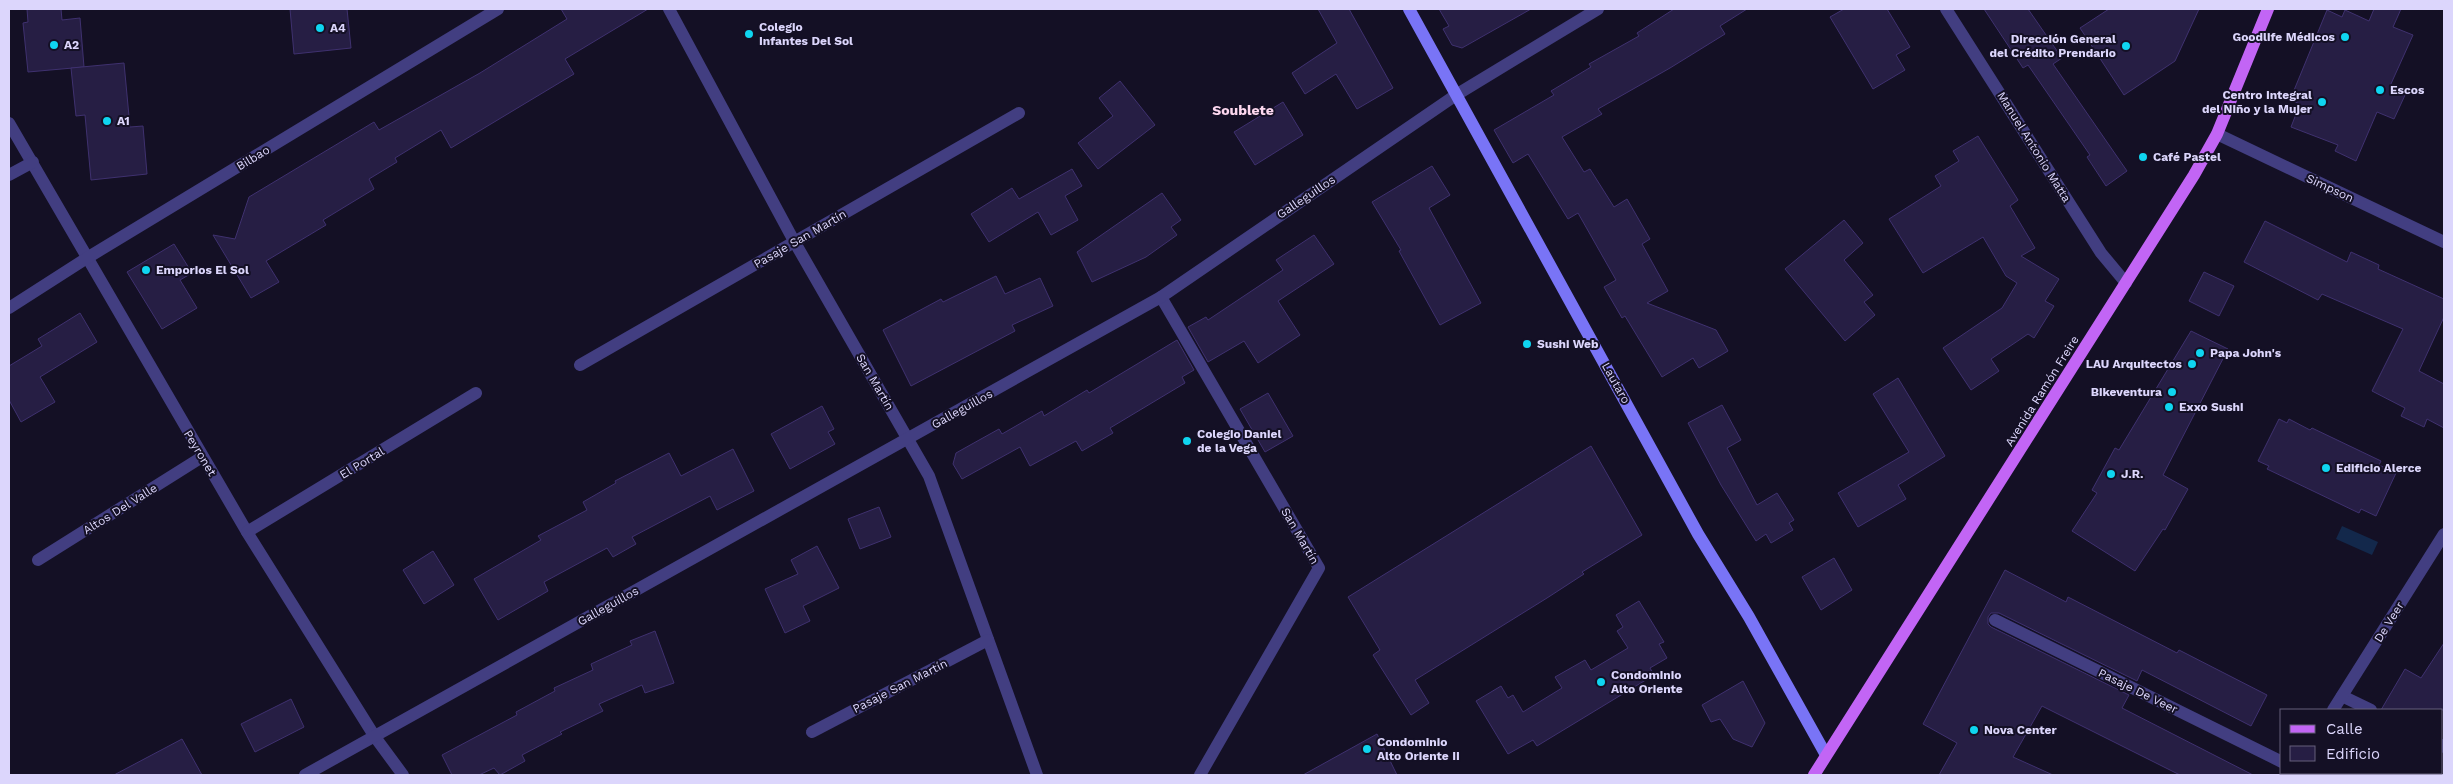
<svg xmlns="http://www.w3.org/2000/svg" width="2453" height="784" font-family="'Work Sans',sans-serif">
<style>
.water{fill:#13284b}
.building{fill:#261e44;stroke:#3f316f}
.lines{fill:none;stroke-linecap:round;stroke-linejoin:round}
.minor{stroke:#423e81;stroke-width:12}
.secondary{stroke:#7974f6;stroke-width:12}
.primary{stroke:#c265f5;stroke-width:12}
.poi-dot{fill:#0fd5f0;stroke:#141025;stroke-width:2}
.labels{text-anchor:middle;stroke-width:4;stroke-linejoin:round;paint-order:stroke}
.poi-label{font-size:12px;font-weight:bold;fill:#dcd6fc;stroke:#141025;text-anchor:start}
.street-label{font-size:12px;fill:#dcd6fc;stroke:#141025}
.neighbourhood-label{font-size:14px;font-weight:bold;fill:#fdd8ef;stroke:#141025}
</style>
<rect width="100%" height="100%" fill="#141025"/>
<polygon class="water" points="2342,526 2378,542 2372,555 2336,539"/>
<g class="building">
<polygon points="27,9 61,9 62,20 80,18 84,67 28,72 23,23 28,22"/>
<polygon points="290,9 347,9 351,48 294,54"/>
<polygon points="561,9 648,9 565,59 574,74 451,148 441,130 395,158 397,162 369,179 374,189 323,220 326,225 266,261 279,282 251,298 213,235 235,239 249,197 374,122 379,130 480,73 567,19"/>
<polygon points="1318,9 1349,9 1393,88 1357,109 1336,74 1305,94 1292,73 1337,43"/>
<polygon points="1439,9 1531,9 1462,48 1452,45 1443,29 1449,26"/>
<polygon points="1674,9 1747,9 1720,26 1725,34 1670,68 1598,109 1602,114 1562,137 1584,172 1590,169 1614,207 1627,199 1650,239 1642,244 1668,291 1647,303 1716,330 1728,351 1699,368 1693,358 1662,377 1625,316 1622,318 1604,287 1616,280 1578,213 1568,219 1528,154 1513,163 1494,130 1554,95 1551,91 1591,67 1589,64 1639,36 1637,33"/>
<polygon points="1844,9 1887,9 1910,47 1896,55 1905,70 1873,89 1830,17"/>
<polygon points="1984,9 2028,9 2062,58 2053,64 2127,171 2106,186 2087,157 2090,155 2028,65 2023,68"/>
<polygon points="2109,9 2199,9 2175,61 2124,95 2080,28"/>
<polygon points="2374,9 2401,9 2393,27 2413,35 2390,86 2406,93 2394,119 2377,112 2356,161 2335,151 2338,145 2291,127 2300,104 2290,100 2327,10 2342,17 2345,10 2369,21"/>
<polygon points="124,63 130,127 143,126 147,174 91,180 85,115 76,116 71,68"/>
<polygon points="1120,81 1155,125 1098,169 1078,143 1113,116 1099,98"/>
<polygon points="1283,102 1303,135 1255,165 1234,132"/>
<polygon points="1978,136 2018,200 2010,206 2035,248 2021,256 2059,279 2045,301 2054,306 2034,338 2028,334 1991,359 1999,371 1971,390 1943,348 2002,308 2017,283 2006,276 1983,237 1923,273 1889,219 1941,186 1935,176 1959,161 1953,151"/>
<polygon points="1432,166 1450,195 1429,208 1481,303 1440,325 1399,251 1401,250 1372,202"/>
<polygon points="1072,169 1082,186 1065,196 1078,220 1051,235 1038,212 989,242 971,214 1012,188 1019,199"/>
<polygon points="1162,193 1181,220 1171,227 1177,235 1146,257 1092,282 1077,252"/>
<polygon points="1844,220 1863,243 1844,260 1873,295 1864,302 1875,315 1845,341 1785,269"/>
<polygon points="2265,221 2347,262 2351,252 2379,265 2378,269 2444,299 2444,317 2419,371 2444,384 2444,428 2427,419 2424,427 2401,416 2405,408 2372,391 2403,329 2322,294 2318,300 2244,262"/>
<polygon points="1314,235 1334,264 1278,301 1300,335 1258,363 1244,341 1208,362 1188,327 1206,317 1208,320 1283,270 1276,260"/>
<polygon points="174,244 192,273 180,280 197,308 162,329 127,272"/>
<polygon points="2204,272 2234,286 2219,316 2189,301"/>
<polygon points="996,276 1005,294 1040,278 1053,306 1012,325 1015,331 911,386 883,330 941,299 943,302"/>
<polygon points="80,313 97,342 40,377 55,402 21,422 9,400 9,366 42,346 38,339"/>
<polygon points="2191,331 2228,349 2163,475 2188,489 2165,530 2163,529 2135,571 2072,531 2097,493 2092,490 2115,448 2119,450"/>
<polygon points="1177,340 1194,370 1182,377 1185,383 1110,428 1113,433 1082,451 1076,441 1030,466 1020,447 962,479 953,464 956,453 972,444 999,429 1002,434 1042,411 1044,416 1087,390 1089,393"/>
<polygon points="1898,378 1945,456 1898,485 1906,499 1858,527 1838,493 1909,452 1873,394"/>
<polygon points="1268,393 1293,436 1265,452 1240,409"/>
<polygon points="1722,405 1741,440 1727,448 1757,505 1777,493 1794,520 1789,523 1793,530 1771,543 1766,534 1756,541 1721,485 1688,423"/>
<polygon points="822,406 834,429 828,432 835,444 790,469 771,434"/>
<polygon points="2279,419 2287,423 2289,419 2310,430 2312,428 2381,461 2379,465 2396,473 2376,516 2361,509 2359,513 2267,469 2269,466 2258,461"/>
<polygon points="1591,446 1642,535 1582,572 1584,574 1547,598 1415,680 1429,703 1411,715 1373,655 1380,650 1348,597"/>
<polygon points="733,449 754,491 717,510 710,496 632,537 636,544 613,557 607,548 544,582 548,591 498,620 474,579 541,540 538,536 587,510 583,502 616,483 615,481 669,453 681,476"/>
<polygon points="879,507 891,537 860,549 848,519"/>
<polygon points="817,546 839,588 803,606 810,621 785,633 765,589 798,574 791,560"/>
<polygon points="433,551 454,585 424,604 403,570"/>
<polygon points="1834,558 1852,590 1821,610 1802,577"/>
<polygon points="2005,570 2066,602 2068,597 2177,653 2179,650 2267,695 2251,726 2142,670 2137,681 1999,613 1991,613 1988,617 1988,624 1991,627 2129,695 2122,708 2253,775 2180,775 2042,706 2013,757 2053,775 1939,775 1957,743 1923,724"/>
<polygon points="1639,601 1664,642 1659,644 1667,658 1650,668 1654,675 1537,746 1533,740 1508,754 1476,701 1501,686 1508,698 1513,695 1523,712 1562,688 1555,677 1585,660 1591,670 1628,648 1617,631 1623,627 1616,615"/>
<polygon points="655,631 674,683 645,693 642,685 599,704 603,711 560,732 562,734 522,755 525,761 500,775 494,768 479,775 452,775 442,755 517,715 516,712 555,691 554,688 593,670 591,664 632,645 630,641"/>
<polygon points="2444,643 2444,710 2381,710 2405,669 2421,678"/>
<polygon points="1743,681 1765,723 1752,747 1733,739 1720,719 1711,722 1702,705"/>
<polygon points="291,699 304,727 255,752 241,724"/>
<polygon points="1377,734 1397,775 1303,775"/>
<polygon points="182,739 202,775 114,775"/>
</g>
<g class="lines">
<g class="minor">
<polyline points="669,9 794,241 929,476 1037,775"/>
<polyline points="1946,9 2101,253 2126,283"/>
<polyline points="9,123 247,532 375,737 403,775"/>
<polyline points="2217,134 2444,242"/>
<polyline points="9,175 33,162"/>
<polyline points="1161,297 1319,568 1200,775"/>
<polyline points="9,308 87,258 498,9"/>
<polyline points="580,365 1019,113"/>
<polyline points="247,532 476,393"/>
<polyline points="38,560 202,457"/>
<polyline points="1995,620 2282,762"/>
<polyline points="2342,696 2371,710"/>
<polyline points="2333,710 2444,534"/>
<polyline points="812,732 988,640"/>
<polyline points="2442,745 2444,747"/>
<polyline points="305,775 1161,297 1456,95 1598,9"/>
<polyline points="2292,775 2293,773"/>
</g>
<polyline class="secondary" points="1409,9 1698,534 1749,617 1826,755"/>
<polyline class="primary" points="1814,775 2194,175 2217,134 2268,9"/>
</g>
<g class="poi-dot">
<circle cx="320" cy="28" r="5"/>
<circle cx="749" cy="34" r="5"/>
<circle cx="2345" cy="37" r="5"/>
<circle cx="54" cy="45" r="5"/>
<circle cx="2126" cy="46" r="5"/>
<circle cx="2380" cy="90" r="5"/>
<circle cx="2322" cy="102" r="5"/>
<circle cx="107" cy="121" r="5"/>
<circle cx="2143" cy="157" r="5"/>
<circle cx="146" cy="270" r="5"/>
<circle cx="1527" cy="344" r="5"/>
<circle cx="2200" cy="353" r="5"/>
<circle cx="2192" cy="364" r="5"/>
<circle cx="2172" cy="392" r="5"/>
<circle cx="2169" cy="407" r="5"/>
<circle cx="1187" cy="441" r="5"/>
<circle cx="2326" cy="468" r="5"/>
<circle cx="2111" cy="474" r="5"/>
<circle cx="1601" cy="682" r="5"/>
<circle cx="1974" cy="730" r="5"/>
<circle cx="1367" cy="749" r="5"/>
</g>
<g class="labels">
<g class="poi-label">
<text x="759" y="31">Colegio<tspan x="759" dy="14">Infantes Del Sol</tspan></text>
<text x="330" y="32">A4</text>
<text x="2335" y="41" text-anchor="end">Goodlife Médicos</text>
<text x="2116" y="43" text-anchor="end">Dirección General<tspan x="2116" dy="14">del Crédito Prendario</tspan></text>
<text x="64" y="49">A2</text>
<text x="2390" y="94">Escos</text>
<text x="2312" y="99" text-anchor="end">Centro Integral<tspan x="2312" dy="14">del Niño y la Mujer</tspan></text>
<text x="117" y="125">A1</text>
<text x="2153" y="161">Café Pastel</text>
<text x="156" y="274">Emporios El Sol</text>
<text x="1537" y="348">Sushi Web</text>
<text x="2210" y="357">Papa John's</text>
<text x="2182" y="368" text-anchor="end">LAU Arquitectos</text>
<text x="2162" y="396" text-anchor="end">Bikeventura</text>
<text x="2179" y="411">Exxo Sushi</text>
<text x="1197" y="438">Colegio Daniel<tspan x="1197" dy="14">de la Vega</tspan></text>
<text x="2336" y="472">Edificio Alerce</text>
<text x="2121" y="478">J.R.</text>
<text x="1611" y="679">Condominio<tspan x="1611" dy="14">Alto Oriente</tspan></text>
<text x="1984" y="734">Nova Center</text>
<text x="1377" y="746">Condominio<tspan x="1377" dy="14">Alto Oriente II</tspan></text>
</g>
<g class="street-label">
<text transform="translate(2034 147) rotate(58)" y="4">Manuel Antonio Matta</text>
<text transform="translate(253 158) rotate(-31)" y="4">Bilbao</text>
<text transform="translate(2330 188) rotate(25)" y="4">Simpson</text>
<text transform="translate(1306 197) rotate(-34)" y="4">Galleguillos</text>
<text transform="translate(800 239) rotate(-30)" y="4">Pasaje San Martín</text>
<text transform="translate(875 382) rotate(60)" y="4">San Martín</text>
<text transform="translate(1616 383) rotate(61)" y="4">Lautaro</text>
<text transform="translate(2042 391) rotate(-58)" y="4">Avenida Ramón Freire</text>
<text transform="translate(962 409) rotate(-29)" y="4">Galleguillos</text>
<text transform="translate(200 453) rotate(59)" y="4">Peyronet</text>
<text transform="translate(362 463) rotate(-31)" y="4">El Portal</text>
<text transform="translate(120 509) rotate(-32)" y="4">Altos Del Valle</text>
<text transform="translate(1300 536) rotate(60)" y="4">San Martín</text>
<text transform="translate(608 606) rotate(-29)" y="4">Galleguillos</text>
<text transform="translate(2389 622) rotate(-58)" y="4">De Veer</text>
<text transform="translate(900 686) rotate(-27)" y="4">Pasaje San Martín</text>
<text transform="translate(2138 691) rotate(26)" y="4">Pasaje De Veer</text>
</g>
<g class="neighbourhood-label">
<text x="1243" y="115">Soublete</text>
</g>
</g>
<rect width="2453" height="784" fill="none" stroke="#dcd6fc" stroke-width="20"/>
<rect x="2280" y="709" width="162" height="65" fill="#141025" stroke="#645f7b"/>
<rect x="2290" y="725" width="25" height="8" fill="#c265f5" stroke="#645f7b"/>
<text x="2326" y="734" font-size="15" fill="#dcd6fc">Calle</text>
<rect x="2290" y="746" width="25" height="15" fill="#261e44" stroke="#645f7b"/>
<text x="2326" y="759" font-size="15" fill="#dcd6fc">Edificio</text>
</svg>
